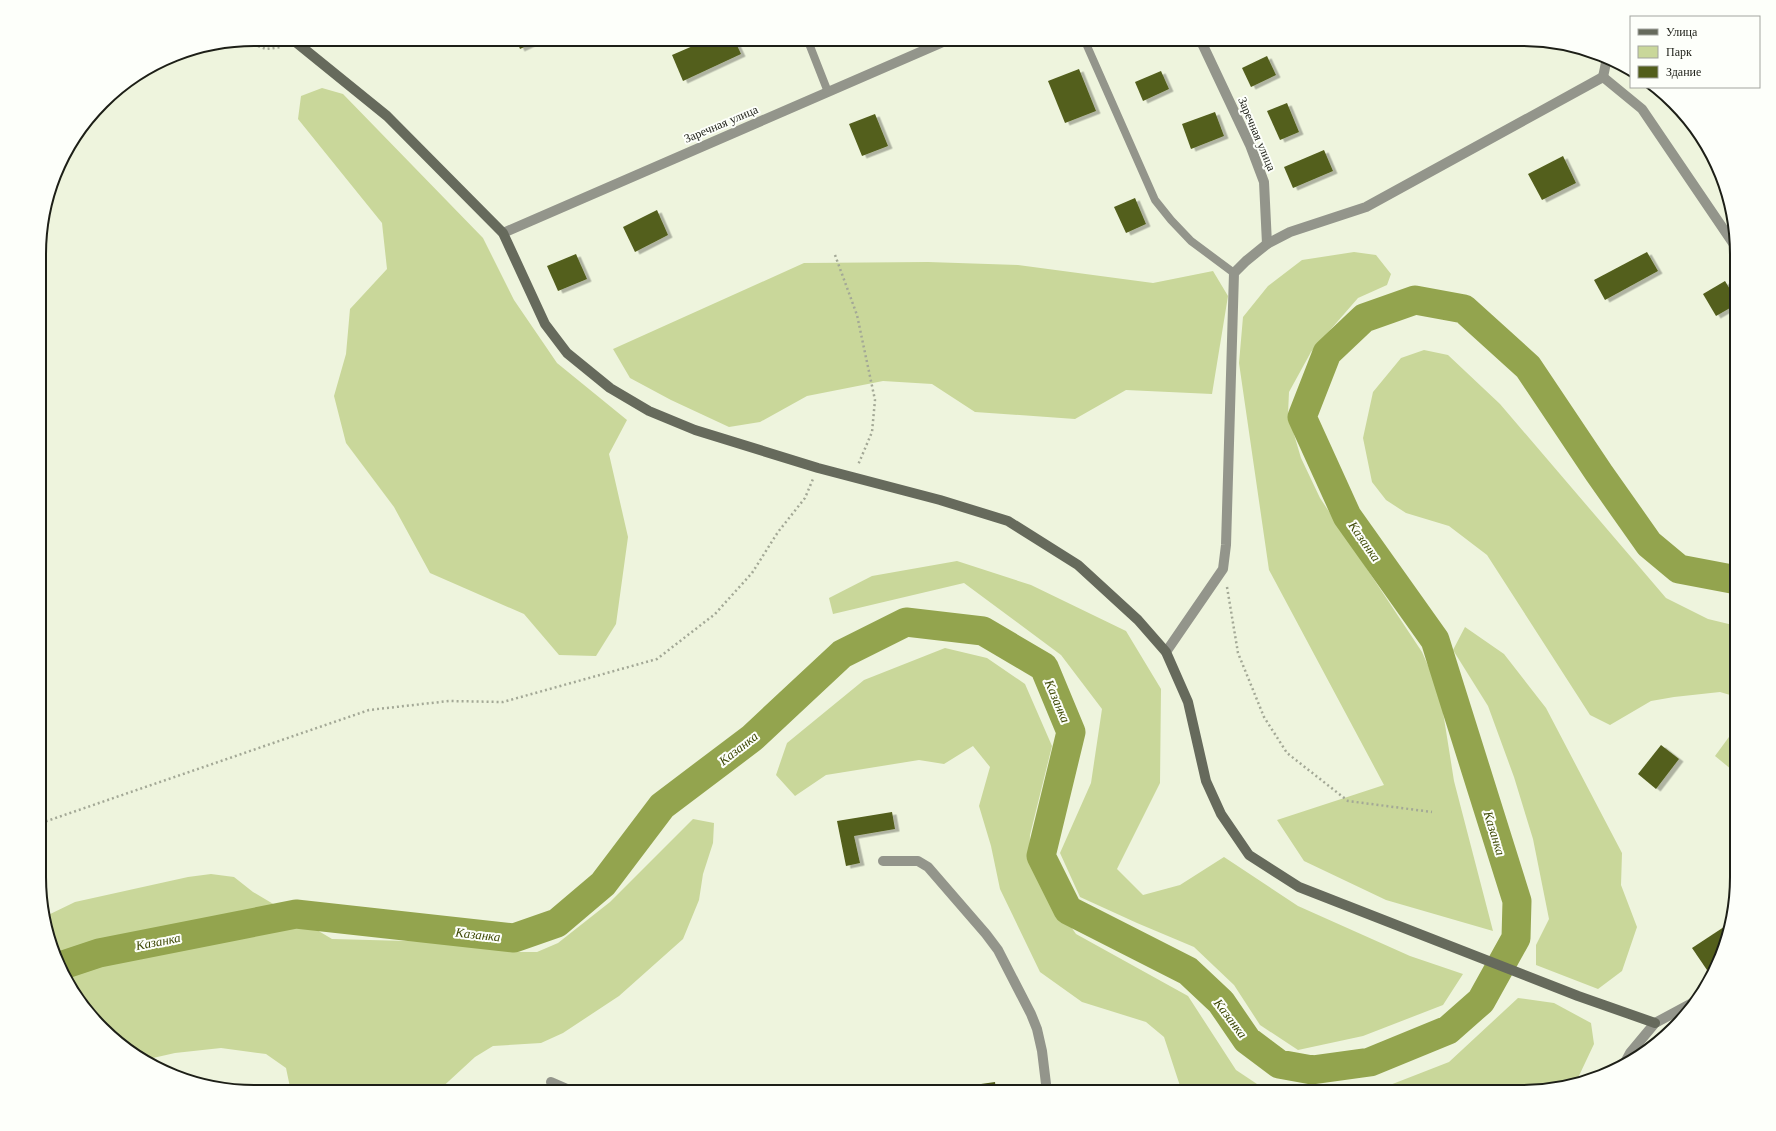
<svg xmlns="http://www.w3.org/2000/svg" width="1776" height="1131" font-family="'Libre Baskerville',serif">
<style>
.green{fill:#c9d79a}
.lines{fill:none;stroke-linecap:round;stroke-linejoin:round}
.river{stroke:#93a44e;stroke-width:29}
.building{fill:#525e1b;filter:url(#shadow)}
.path{stroke:#a3a896;stroke-width:2.5;stroke-dasharray:2 3;stroke-linecap:butt}
.lane{stroke:#93958b;stroke-width:8}
.street{stroke:#93958b;stroke-width:10}
.secondary{stroke:#666a5c;stroke-width:10}
.labels{text-anchor:middle;stroke-width:4;stroke-linejoin:round;paint-order:stroke}
.street-label{font-size:12px;fill:#1d1f17;stroke:#fdfffa}
.water-label{font-size:13px;font-style:italic;fill:#3d4804;stroke:#fdfffa}
.rim{fill:none;stroke:#1d1f17;stroke-width:2}
</style>
<defs>
<filter id="shadow"><feDropShadow dx="4.5" dy="2.5" stdDeviation="0" flood-color="#0004"/></filter>
</defs>
<rect width="100%" height="100%" fill="#eef4dd"/>
<g class="green">
<polygon points="322,88 343,94 483,238 514,300 557,363 627,420 609,454 628,537 616,624 596,656 559,655 524,614 430,573 394,507 346,443 334,396 346,354 350,309 387,269 382,223 298,119 301,96"/>
<polygon points="1354,252 1376,255 1391,274 1387,285 1358,298 1311,352 1289,392 1288,414 1301,458 1320,498 1422,652 1440,693 1454,781 1493,931 1386,900 1304,861 1277,820 1384,785 1269,570 1239,363 1243,317 1268,286 1302,260"/>
<polygon points="928,262 1018,265 1153,283 1213,271 1228,296 1212,394 1126,390 1075,419 975,412 932,384 883,381 807,396 760,422 729,427 671,400 630,378 613,349 804,263"/>
<polygon points="1424,350 1448,355 1500,404 1666,598 1708,619 1737,626 1737,697 1720,692 1674,697 1651,701 1610,725 1590,715 1487,555 1449,526 1406,513 1386,500 1372,482 1363,438 1373,392 1401,358"/>
<polygon points="957,561 1031,585 1126,631 1161,689 1160,783 1117,869 1143,895 1180,885 1224,857 1298,906 1410,956 1463,974 1443,1005 1363,1036 1298,1050 1260,1025 1234,985 1194,947 1137,923 1080,897 1060,853 1091,783 1102,709 1061,655 964,583 833,614 829,598 872,576"/>
<polygon points="1465,627 1504,654 1546,708 1622,853 1621,885 1637,927 1622,971 1598,989 1536,965 1536,945 1549,919 1533,839 1514,777 1488,706 1453,650"/>
<polygon points="945,648 987,658 1025,684 1052,746 1030,835 1029,859 1038,879 1076,934 1188,996 1236,1070 1269,1092 1182,1092 1164,1037 1146,1022 1082,1002 1040,972 1000,889 991,846 979,806 990,767 973,746 944,764 919,760 826,775 795,796 776,775 787,743 864,680"/>
<polygon points="1737,726 1737,774 1715,756"/>
<polygon points="693,819 714,823 713,843 703,874 699,900 683,939 619,996 563,1033 541,1043 493,1046 475,1057 437,1092 291,1092 286,1068 266,1054 221,1048 175,1053 144,1060 135,1056 75,996 50,946 44,917 75,902 188,877 211,874 234,877 253,892 332,939 445,942 513,952 537,952 558,943 610,902"/>
<polygon points="1518,998 1554,1003 1591,1023 1594,1044 1577,1080 1578,1085 1536,1092 1372,1092 1449,1062"/>
</g>
<g class="lines">
<polyline class="river" points="60,966 99,953 296,914 514,938 557,923 603,884 662,806 752,738 842,654 906,622 983,631 1044,667 1071,732 1041,856 1068,910 1188,971 1221,1002 1247,1040 1279,1064 1312,1070 1370,1062 1448,1030 1481,1001 1516,938 1517,901 1435,640 1347,516 1302,417 1327,353 1364,318 1415,300 1464,309 1528,367 1599,473 1649,544 1679,569 1737,580"/>
</g>
<g class="building">
<polygon points="516,39 541,39 520,49"/>
<polygon points="709,39 734,39 741,54 683,81 672,55"/>
<polygon points="1267,56 1276,75 1251,87 1242,68"/>
<polygon points="1079,69 1096,111 1065,123 1048,81"/>
<polygon points="1161,71 1169,89 1143,101 1135,82"/>
<polygon points="1287,103 1299,132 1280,140 1267,111"/>
<polygon points="1215,112 1224,136 1191,149 1182,124"/>
<polygon points="875,114 888,146 862,156 849,124"/>
<polygon points="1324,150 1333,171 1293,188 1284,167"/>
<polygon points="1563,156 1576,183 1542,200 1528,174"/>
<polygon points="1135,198 1146,224 1126,233 1114,207"/>
<polygon points="657,210 668,235 635,252 623,227"/>
<polygon points="1647,252 1658,271 1605,300 1594,280"/>
<polygon points="576,254 587,279 558,291 547,266"/>
<polygon points="1725,281 1737,301 1737,304 1716,316 1703,294"/>
<polygon points="1737,324 1737,341 1730,327"/>
<polygon points="1661,745 1679,759 1656,789 1638,774"/>
<polygon points="892,812 895,829 854,836 860,863 846,866 837,821"/>
<polygon points="1730,923 1726,946 1717,963 1707,970 1692,948"/>
<polygon points="995,1082 996,1092 968,1092 967,1086"/>
</g>
<g class="lines">
<g class="path">
<polyline points="244,41 266,49 282,47"/>
<polyline points="835,255 857,315 875,400 872,432 858,465"/>
<polyline points="1227,587 1238,653 1264,717 1287,753 1348,801 1432,812"/>
<polyline points="41,817 45,822"/>
<polyline points="41,823 369,710 449,701 503,702 657,659 715,614 752,573 778,532 805,498 813,479"/>
</g>
<g class="lane">
<polyline points="814,39 808,41 828,92"/>
<polyline points="1084,39 1155,200 1171,220 1191,241 1234,273"/>
</g>
<g class="street">
<polyline points="1200,39 1250,145 1264,182 1267,244"/>
<polyline points="1603,77 1642,109 1737,249"/>
<polyline points="1603,77 1607,58"/>
<polyline points="503,233 950,39"/>
<polyline points="1166,652 1223,569 1226,545 1234,273 1246,261 1267,244 1290,232 1366,207 1603,77"/>
<polyline points="883,861 918,861 928,867 986,934 998,950 1031,1014 1037,1029 1042,1051 1047,1092"/>
<polyline points="1623,1066 1630,1053 1655,1023 1698,1000"/>
<polyline points="551,1082 574,1092"/>
</g>
<polyline class="secondary" points="292,39 387,116 503,233 545,324 567,353 610,388 649,411 695,430 818,468 940,500 1008,521 1078,565 1138,620 1166,652 1188,702 1206,781 1221,814 1249,855 1299,887 1578,996 1655,1023"/>
</g>
<g class="labels">
<g class="street-label">
<text transform="translate(721 124) rotate(-23)" y="4">Заречная улица</text>
<text transform="translate(1257 134) rotate(67)" y="4">Заречная улица</text>
</g>
<g class="water-label">
<text transform="translate(1365 541) rotate(55)" y="5">Казанка</text>
<text transform="translate(1058 701) rotate(67)" y="5">Казанка</text>
<text transform="translate(738 748) rotate(-38)" y="5">Казанка</text>
<text transform="translate(1495 833) rotate(73)" y="5">Казанка</text>
<text transform="translate(478 934) rotate(6)" y="5">Казанка</text>
<text transform="translate(158 941) rotate(-11)" y="5">Казанка</text>
<text transform="translate(1231 1018) rotate(53)" y="5">Казанка</text>
</g>
</g>
<path d="M0 0H1776V1131H0ZM254 46H1522A208 208 0 0 1 1730 254V877A208 208 0 0 1 1522 1085H254A208 208 0 0 1 46 877V254A208 208 0 0 1 254 46Z" fill="#fdfffa" fill-rule="evenodd"/>
<path class="rim" d="M254 46H1522A208 208 0 0 1 1730 254V877A208 208 0 0 1 1522 1085H254A208 208 0 0 1 46 877V254A208 208 0 0 1 254 46Z"/>
<rect x="1630" y="16" width="130" height="72" fill="#fdfffa" stroke="#a3a59f"/>
<rect x="1638" y="29" width="20" height="6" fill="#666a5c" stroke="#a3a59f"/>
<text x="1666" y="36" font-size="12" fill="#1d1f17">Улица</text>
<rect x="1638" y="46" width="20" height="12" fill="#c9d79a" stroke="#a3a59f"/>
<text x="1666" y="56" font-size="12" fill="#1d1f17">Парк</text>
<rect x="1638" y="66" width="20" height="12" fill="#525e1b" stroke="#a3a59f"/>
<text x="1666" y="76" font-size="12" fill="#1d1f17">Здание</text>
</svg>
